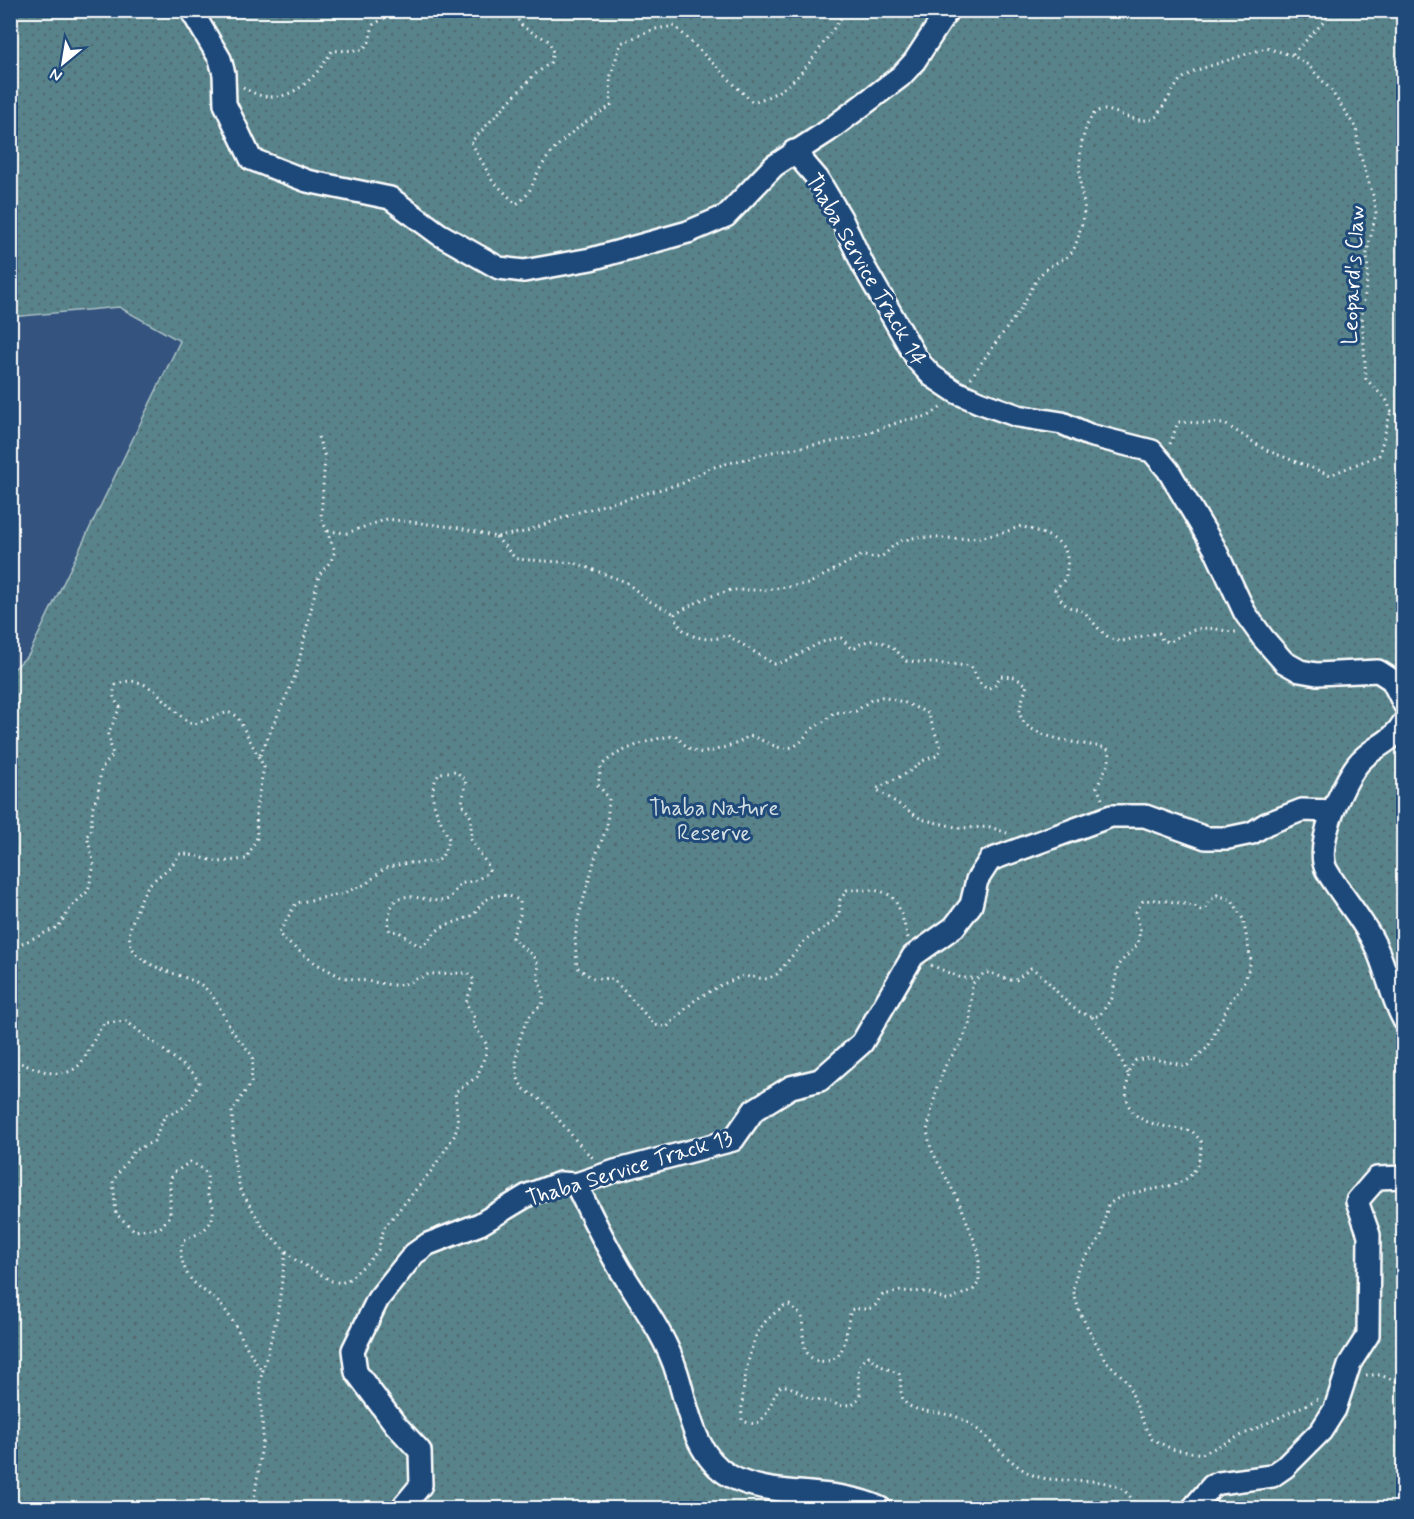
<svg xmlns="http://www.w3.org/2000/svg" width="1414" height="1519" font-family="Mynerve,sans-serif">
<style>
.green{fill:url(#green-dots);stroke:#acc1c5;stroke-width:1.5}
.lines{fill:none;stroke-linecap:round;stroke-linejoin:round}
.minor-casing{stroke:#fff;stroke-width:26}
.path{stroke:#fff;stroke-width:3;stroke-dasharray:1.5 4.5;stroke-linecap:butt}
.minor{stroke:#1f4a7a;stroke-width:21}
.labels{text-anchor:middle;stroke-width:6;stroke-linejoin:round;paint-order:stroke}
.street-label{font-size:22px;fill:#fff;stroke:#1f4a7a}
.park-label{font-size:22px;fill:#d5e0e2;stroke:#1f4a7a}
</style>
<defs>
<pattern id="green-dots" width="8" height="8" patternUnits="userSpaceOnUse" patternTransform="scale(1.5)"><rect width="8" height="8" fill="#58838b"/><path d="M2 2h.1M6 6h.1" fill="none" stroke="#536a6f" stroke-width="1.8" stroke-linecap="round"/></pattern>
</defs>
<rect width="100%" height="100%" fill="#34547f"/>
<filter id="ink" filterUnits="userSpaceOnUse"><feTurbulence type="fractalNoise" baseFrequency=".0167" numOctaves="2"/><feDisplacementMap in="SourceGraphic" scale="12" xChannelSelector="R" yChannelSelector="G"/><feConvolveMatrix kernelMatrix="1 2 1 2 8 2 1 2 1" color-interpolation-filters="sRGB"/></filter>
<g filter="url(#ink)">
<polygon class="green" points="11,11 1403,11 1403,1508 11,1508 11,672 29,654 180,341 119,307 11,317"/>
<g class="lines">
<defs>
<g id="minor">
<polyline points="191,10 220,59 224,74 225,104 251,159 307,181 390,198 439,234 499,268 524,271 591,259 688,232 726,216 774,166 828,131 901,76 914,62 948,10"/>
<polyline points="794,151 817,178 841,218 863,265 918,361 932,376 956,392 979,402 1018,416 1062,423 1089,435 1152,451 1168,470 1214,547 1245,613 1263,638 1284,662 1300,671 1317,674 1378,671 1392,680 1404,704"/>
<path d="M1404,722c-13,23 -33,24 -47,43 -15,20 -44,82 -30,106 15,26 37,49 49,76 11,24 15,50 28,73"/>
<path d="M576,1184c14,29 28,58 44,85 20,33 46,67 57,104 11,35 17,83 53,103 41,23 103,10 150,32"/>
<polyline points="402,1508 421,1485 420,1451 395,1424 356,1372 353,1350 378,1299 414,1254 428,1244 480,1224 528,1195 560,1183 576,1184 615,1171 733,1140 754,1110 791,1087 820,1080 862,1043 913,956 954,927 971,905 977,880 990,860 1111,816 1145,816 1206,838 1228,838 1252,833 1266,824 1302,810 1332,811"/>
<polyline points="1193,1508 1212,1486 1219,1483 1272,1476 1285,1467 1321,1431 1335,1409 1350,1363 1368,1335 1369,1235 1357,1201 1377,1178 1404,1177"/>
</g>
</defs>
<use href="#minor" class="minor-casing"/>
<g class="path">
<path d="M511,10l12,17 26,14 4,11 -3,11 -16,12 -63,67 21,38 24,24c16,-9 16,-23 25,-37 17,-27 43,-45 70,-61l-1,-28 11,-35 34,-14 20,-3 77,76c49,-12 64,-52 93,-89l-2,-3"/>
<polyline points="1293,54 1335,10"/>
<path d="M243,87c38,26 70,-4 89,-36l30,-1 7,-8 4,-17 13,-8 20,-7"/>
<path d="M971,378c15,-23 32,-44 48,-67 8,-12 14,-28 24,-39 11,-12 27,-10 33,-28 3,-10 8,-25 8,-36 1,-5 -2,-12 -3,-17 -3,-22 -2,-58 12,-76 14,-17 40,15 63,2l24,-37 14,-9 72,-23 26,7 16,10 22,24 26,39 3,23 16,51 1,11 -9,40 1,21 -6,40 4,65 21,22 4,10 13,7"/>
<polyline points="1170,444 1178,422 1225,424 1266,450 1330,475 1379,455 1391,411"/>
<polyline points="328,531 347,533 387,519 460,528 496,537 524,532 579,512 683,483 710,468 772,452 854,438 905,420 929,416 943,406"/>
<polyline points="496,537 516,559 575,563 626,582 649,601 675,614"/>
<polyline points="260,755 296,674 319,575 331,561 335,551 321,517 325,457 318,437"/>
<path d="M1102,799l-5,-12 12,-25 1,-11 -4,-3c-21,-5 -85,-9 -86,-36 0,-8 5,-19 7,-27l-13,-8 -14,-1 -5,9 -8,4 -8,-7 -8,-16 -65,-5c-13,-16 -33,-29 -51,-13l-5,-1 -9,-9c-26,1 -41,21 -67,26l-47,-29c-19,9 -49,2 -52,-21l30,-16 26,-8h33l44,-6 54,-29c29,10 21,-11 46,-16 12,-3 25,-1 37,-1 29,1 50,-1 76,-12 27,10 53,13 45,49 -1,7 -8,10 -11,15 3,5 7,12 11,15 6,5 16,3 21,10 32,39 29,24 72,18l3,7 7,2c16,-9 27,-16 47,-13 7,1 12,3 20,3"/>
<path d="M908,938c-12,-44 -12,-50 -61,-48l-7,10 -1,14 -7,9 -26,16 -29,35 -10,5 -24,-3 -22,9 -26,15 -28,27 -12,-2 -42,-46 -21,-1 -15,-11 -2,-29 3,-19 18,-64 11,-28 2,-29 -11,-13 3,-18c9,-15 56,-31 75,-31 17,18 23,20 46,12 10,-3 17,-4 26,-12 18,2 31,20 50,8 5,-3 8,-10 13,-14 8,-7 15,-8 22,-17l23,-2 15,-11 11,-3 21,5 25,11 12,33 -1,6 -3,4 -14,5 -10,9 -36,19 45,30 39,9 30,-1 17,6"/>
<path d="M10,940l13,3 35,-16 13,-20 17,-16 6,-26 -7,-29 4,-6 2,-25 5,-10 3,-26 12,-14 -5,-21 12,-27c-7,-8 -8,-12 -4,-22 30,-16 52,22 73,38l6,1 33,-12 9,4 27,51 -8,42 1,29 -11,21 -27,3 -32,-8h-8c-7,15 -17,18 -28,29 -8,7 -14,27 -18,37 -20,49 50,50 71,67 14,12 19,31 30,46 6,9 14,15 19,25l-2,25 -19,28 2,49 6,29 24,40 30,30 38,22 9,2 7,-3 20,-18 10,-12 6,-22 48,-58 22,-34 4,-12 -3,-32 22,-15 9,-24 1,-8 -14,-21 1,-7 -8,-14 8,-23 -6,-7 -39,1 -27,11h-10l-51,-8 -26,-14 -32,-24 -4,-6 17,-30 45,-9 25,-10 19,-16 22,-5 30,-1 5,-5 7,-18c-9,-21 -26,-45 -9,-66l15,-2 11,9 -4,24 9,13v23l18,27v5l-12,8 -17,4c-4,4 -7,12 -12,15 -15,9 -52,-18 -58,13 -2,7 -3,13 0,19l9,1 20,14c9,-2 12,-11 19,-16 11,-8 25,-9 37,-16 8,-19 28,-24 45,-13v14l-8,23 21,18 6,10c-5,14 8,26 3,39 -21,10 -33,61 -21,80 4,7 16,11 22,17 18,18 31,39 50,56"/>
<polyline points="931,965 961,978 976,978"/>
<polyline points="1092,1017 1114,1045 1129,1076"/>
<path d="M10,1059c22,8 57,27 73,1 8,-12 12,-25 21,-37l22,-2 67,52 6,9c-9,19 -13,29 -34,33l-11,26 -20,10 -21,30 3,33 19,17 25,-3 10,-12v-37l5,-7 15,-10c24,11 15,14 18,34 1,4 5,7 5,12 2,19 -14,26 -29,32 -5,11 -3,20 2,31 5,13 20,20 30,29 21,20 28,48 46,71"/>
<polyline points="1366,1375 1380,1375 1398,1382 1404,1377"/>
<polyline points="10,1463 10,1471"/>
<polyline points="253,1508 263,1437 260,1381 277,1317 286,1251"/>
<path d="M1136,1508c-13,-41 -73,-20 -103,-33 -31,-14 -45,-45 -76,-58 -14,-6 -44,-3 -53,-16 -5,-8 -2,-19 -5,-27l-18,-8 -12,-10c-18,14 -8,23 -9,41l-7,7 -14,2c-8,-6 -18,-4 -27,-7 -12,-4 -19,-14 -31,-13 -12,12 -14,49 -39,34 -2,-20 6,-70 16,-88 5,-10 16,-19 26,-26l5,-1 13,11c2,18 -3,48 25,45 6,-1 11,-4 14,-10 6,-11 6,-28 10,-41 7,-3 15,1 22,-3 4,-2 5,-8 10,-12l18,-4 26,1 21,9 26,-12 5,-7v-29l-18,-47 -30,-57 -4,-18 10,-44 9,-23 15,-21 9,-21 2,-38 12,-11c12,-1 20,8 32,7l15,-12c23,12 38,51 68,48l13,-18 6,-33 20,-21 2,-15 -4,-17 7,-11c17,-3 35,2 52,5l5,4 5,-1 4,-8 8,-6 15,5 11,19 8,42 -6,20 -15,21 -22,45 -21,19 -37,-8 -14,2c-7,8 -7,15 -9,25 -6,41 35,40 65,46l9,10c1,64 -60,36 -93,64l-7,32 -23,31 -5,21 6,22 26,49 22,21 18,46 7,12 20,10 30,5 118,-56"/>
</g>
<use href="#minor" class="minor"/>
</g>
</g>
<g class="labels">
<g class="street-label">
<text transform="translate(867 269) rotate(60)" y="8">Thaba Service Track 14</text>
<text transform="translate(1352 275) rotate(-87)" y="8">Leopard's Claw</text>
<text transform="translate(629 1167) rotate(-17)" y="8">Thaba Service Track 13</text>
</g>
<g class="park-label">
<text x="714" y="815">Thaba Nature<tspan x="714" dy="25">Reserve</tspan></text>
</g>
</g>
<rect width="1414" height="1519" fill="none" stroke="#1f4a7a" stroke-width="36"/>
<rect x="18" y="18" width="1378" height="1483" fill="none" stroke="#fff" stroke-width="2" filter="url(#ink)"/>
<g transform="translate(63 63) rotate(210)" stroke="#1f4a7a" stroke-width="4.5" paint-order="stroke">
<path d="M0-4.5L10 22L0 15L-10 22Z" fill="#ffffff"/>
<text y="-9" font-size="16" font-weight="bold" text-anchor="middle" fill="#ffffff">N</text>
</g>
</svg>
